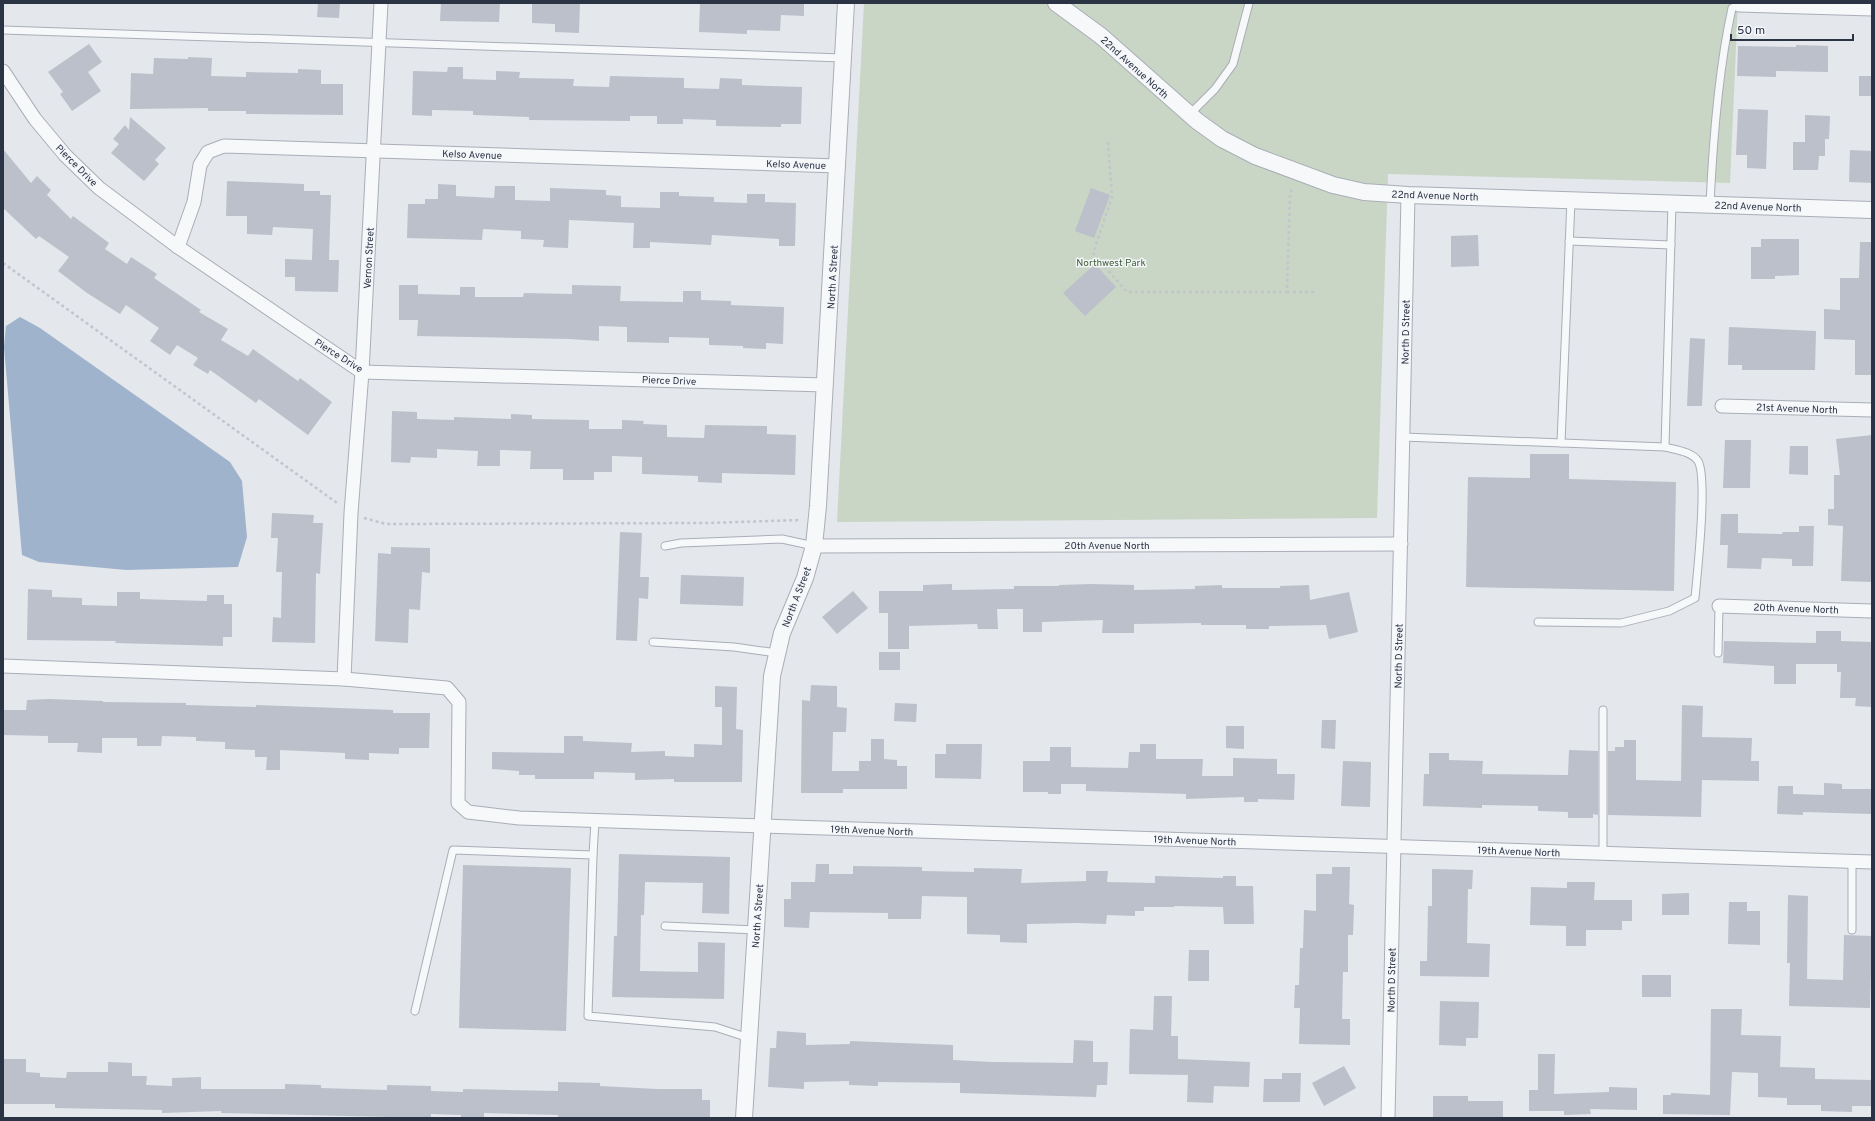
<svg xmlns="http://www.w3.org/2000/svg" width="1875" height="1121" font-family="Overpass,sans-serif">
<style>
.green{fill:#c9d6c5}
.water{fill:#9fb4cc}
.building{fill:#bbc0ca}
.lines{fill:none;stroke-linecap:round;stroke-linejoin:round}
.service-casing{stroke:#a9aeb7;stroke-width:9}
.minor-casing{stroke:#a9aeb7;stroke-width:15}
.tertiary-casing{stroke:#a9aeb7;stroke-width:18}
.path{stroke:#c2c5cb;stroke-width:2.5;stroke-dasharray:3 3;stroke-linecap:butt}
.service{stroke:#f7f8fa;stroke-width:7}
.minor{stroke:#f7f8fa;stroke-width:13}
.tertiary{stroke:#f7f8fa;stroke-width:16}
.labels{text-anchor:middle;stroke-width:3;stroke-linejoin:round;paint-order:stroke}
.street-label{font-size:10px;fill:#2b3445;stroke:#f4f6f9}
.park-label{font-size:10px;fill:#3f6138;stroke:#f4f6f9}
</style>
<rect width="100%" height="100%" fill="#e4e7ec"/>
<polygon class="green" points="864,3 1738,3 1730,183 1388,174 1377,518 837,522"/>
<polygon class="water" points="20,317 40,328 230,462 242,481 247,537 238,567 126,570 39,562 22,555 4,347 6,326"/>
<g class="building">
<polygon points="318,3 340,3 339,18 317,17"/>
<polygon points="441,3 500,3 499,22 440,21"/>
<polygon points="532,3 580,3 579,33 555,32 555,24 532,23"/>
<polygon points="700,3 804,3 804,16 781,15 780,31 747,30 747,34 699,32"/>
<polygon points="89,44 102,62 88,72 101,91 72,111 60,94 63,92 48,72"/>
<polygon points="1796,45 1828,46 1828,72 1776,71 1776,77 1737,76 1738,46 1796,47"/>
<polygon points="188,57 212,58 211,76 246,77 246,72 298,73 298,69 321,70 321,84 343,84 343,115 246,114 246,111 208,111 208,108 130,109 131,73 153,74 154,58 188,59"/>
<polygon points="448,67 463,67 463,79 496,80 496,71 520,72 519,78 574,79 573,86 609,87 610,76 684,78 684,88 719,89 720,78 742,79 742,85 802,87 801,124 781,124 781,127 716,126 716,120 683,119 683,124 657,124 657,116 630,116 630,121 529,120 529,117 473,115 473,111 432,110 432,116 412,115 413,71 447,72"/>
<rect x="1859" y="76" width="13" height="20"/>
<polygon points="1738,109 1768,110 1766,169 1747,168 1747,155 1736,155"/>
<polygon points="1805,115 1830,116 1829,139 1825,139 1825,156 1819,156 1818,170 1793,170 1793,142 1805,142"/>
<polygon points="130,117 166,148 155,160 159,164 144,181 111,153 119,144 113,139 125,125 129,130"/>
<polygon points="3,149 31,183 37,176 51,190 47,195 71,219 73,216 109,243 105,249 127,264 131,257 157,274 154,278 201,310 199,312 228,329 221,340 248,356 253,349 298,381 300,378 332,402 308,435 259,399 256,403 210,370 208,374 193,365 198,358 177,345 170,355 150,341 159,328 126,305 120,314 87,293 58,271 69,257 39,236 36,239 3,208"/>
<polygon points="1850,150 1872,151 1872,183 1849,182"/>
<polygon points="227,181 304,184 304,191 320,191 320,195 331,195 329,260 339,260 338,292 295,291 295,277 285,277 285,259 312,260 313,229 273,227 272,235 247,234 247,216 226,216"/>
<polygon points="438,184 456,185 456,196 494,198 495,186 515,186 515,200 550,201 550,188 606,190 606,195 621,196 621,207 660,208 660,192 679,192 679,196 714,197 714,202 747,203 747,194 765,194 765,202 796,203 795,246 779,246 779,239 712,235 711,245 650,242 650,248 633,248 634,223 569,220 568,248 543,247 544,240 521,239 521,231 483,229 482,240 407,238 408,204 425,204 425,199 438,199"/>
<polygon points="1091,188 1110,195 1094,238 1075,231"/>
<polygon points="1478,235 1479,266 1451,267 1451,236"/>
<polygon points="1761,239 1799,239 1799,275 1775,276 1775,279 1751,279 1751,247 1761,247"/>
<polygon points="1860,242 1872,242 1872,375 1855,375 1855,340 1824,339 1824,309 1840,310 1840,278 1859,278"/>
<polygon points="1095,264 1116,287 1085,316 1063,293"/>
<polygon points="399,285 418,285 418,294 460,295 460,287 475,287 475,297 523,297 524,293 572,294 572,285 621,286 620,301 683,302 683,291 701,291 701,300 731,301 731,305 784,307 783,344 766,343 766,349 743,348 743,346 709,345 709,338 669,337 669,343 627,342 627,327 599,326 599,341 570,339 417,336 418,320 399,320"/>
<polygon points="1729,327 1816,331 1815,370 1742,370 1742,365 1728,365"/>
<polygon points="1690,338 1705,339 1702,406 1687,406"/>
<polygon points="392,411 417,412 417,419 454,420 454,417 511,419 511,414 532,415 532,419 589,420 589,429 622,429 622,420 644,421 643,424 667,425 667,437 704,438 705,425 767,426 767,434 796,435 795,475 722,473 722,483 698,482 698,476 642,474 642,457 612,456 612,472 594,472 594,480 563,480 563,469 530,469 531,451 500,450 500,466 477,466 478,451 437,449 437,458 411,457 410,463 391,462"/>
<polygon points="1872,435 1872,582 1841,581 1843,526 1828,525 1828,509 1834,509 1834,475 1840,475 1836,439"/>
<polygon points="1725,440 1751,440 1750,488 1723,488"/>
<polygon points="1790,446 1808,446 1808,475 1789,474"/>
<polygon points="1530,454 1569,454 1569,479 1676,482 1674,591 1466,587 1468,477 1530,478"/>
<polygon points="272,513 314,515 313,523 323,523 320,574 316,573 315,643 272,642 273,617 281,618 282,572 276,572 278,538 271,538"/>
<polygon points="1721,514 1738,514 1738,533 1782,534 1783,532 1799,532 1799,526 1814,526 1813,566 1792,566 1792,559 1762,558 1761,569 1727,568 1728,545 1720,545"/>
<polygon points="620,532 642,533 640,577 649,577 648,599 639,598 637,641 616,640"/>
<polygon points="391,547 430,548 430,573 422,572 420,610 409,609 408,643 375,641 378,553 391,554"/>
<polygon points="681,575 744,577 743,606 680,604"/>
<polygon points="952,584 952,590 1014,589 1014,586 1059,586 1059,585 1091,584 1134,585 1134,590 1195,589 1195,586 1222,585 1222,588 1280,588 1280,586 1309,585 1310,600 1349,592 1358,632 1329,639 1326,625 1269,626 1269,629 1246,629 1246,625 1201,625 1201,623 1134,624 1134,633 1102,633 1103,620 1042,622 1042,632 1023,632 1023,609 997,609 998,629 978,629 977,624 909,626 909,649 888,649 888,613 879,613 879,591 923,591 923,585"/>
<polygon points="28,589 52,590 52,597 82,598 82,605 117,606 117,592 140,592 140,599 172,600 207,601 207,595 224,595 224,604 232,604 232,637 223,637 223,646 115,643 116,641 27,640"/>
<polygon points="853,591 868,608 837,634 822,617"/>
<polygon points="1816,631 1841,631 1841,641 1872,642 1872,707 1855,706 1856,698 1840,698 1841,672 1837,672 1837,664 1796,664 1796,684 1774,684 1774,666 1723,663 1724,641 1816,643"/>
<rect x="879" y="652" width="21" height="18"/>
<polygon points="811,685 837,686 837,707 847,708 846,732 833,732 832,771 859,771 859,761 871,761 871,739 884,739 884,759 897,760 897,766 907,766 907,789 843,789 843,793 801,793 802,700 810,701"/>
<polygon points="715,686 737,687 736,729 743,730 742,782 674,782 674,779 635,780 635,773 594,772 594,779 535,779 535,775 519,775 519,771 492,769 492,752 564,753 564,736 583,736 583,741 632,743 631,752 665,751 665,756 694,757 694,744 722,745 722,707 715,707"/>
<polygon points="49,699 103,701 103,702 186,703 186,705 256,707 256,705 393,710 393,713 430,713 429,748 399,748 399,754 369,753 369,760 345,759 345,753 280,750 280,770 266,770 267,757 255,757 255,750 225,749 225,742 196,741 196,737 162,736 161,746 137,746 137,738 102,738 102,753 77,752 78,743 48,743 48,736 3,735 3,710 26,710 27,700"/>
<polygon points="895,703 917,704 916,722 894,721"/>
<polygon points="1682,705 1703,706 1702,737 1752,738 1751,761 1759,761 1759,781 1702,780 1701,817 1608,815 1608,751 1615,751 1615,747 1624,747 1624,740 1636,740 1636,780 1681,781"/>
<polygon points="1322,720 1336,720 1335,749 1321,748"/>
<polygon points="1226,726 1244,726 1244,749 1226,748"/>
<polygon points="946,744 982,744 981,779 935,778 935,754 946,754"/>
<polygon points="1140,744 1156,744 1156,759 1203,759 1202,776 1233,776 1233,758 1277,759 1277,774 1295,774 1294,800 1258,799 1258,802 1244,802 1244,797 1186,799 1186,794 1086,791 1086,784 1061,784 1061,794 1048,794 1048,792 1023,792 1023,761 1050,761 1050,747 1071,747 1071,767 1128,768 1129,752 1140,752"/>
<polygon points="1569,750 1598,751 1598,815 1593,814 1593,818 1568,818 1568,812 1538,811 1538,806 1482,805 1482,808 1423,806 1424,774 1429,774 1429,753 1449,753 1449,760 1483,761 1482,774 1568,775"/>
<polygon points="1343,761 1371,762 1370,807 1341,806"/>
<polygon points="1824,783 1842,784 1842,789 1872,789 1872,814 1803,812 1803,815 1777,814 1778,786 1793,786 1793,794 1824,795"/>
<polygon points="619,854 730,857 729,914 702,913 703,883 645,882 644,915 641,915 640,971 698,972 698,942 725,943 724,999 612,997 614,936 617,936"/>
<polygon points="816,864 829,864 829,874 853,874 853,866 922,867 922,871 974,872 974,868 1022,869 1021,883 1086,881 1086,871 1108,871 1107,882 1155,883 1155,876 1223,878 1223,876 1236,876 1236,886 1253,886 1254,924 1224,924 1223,907 1174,906 1174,907 1144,907 1144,911 1135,911 1135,916 1107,915 1106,924 1077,923 1027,924 1027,943 1000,942 1000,935 967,934 967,897 922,896 921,919 888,919 888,913 810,912 809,928 784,927 784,899 791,899 791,882 815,882"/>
<polygon points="463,865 571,868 566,1031 459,1028"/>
<polygon points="1332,867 1350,867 1349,904 1354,905 1353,935 1348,935 1348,972 1343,972 1342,1019 1350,1019 1350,1045 1299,1044 1300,1008 1294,1008 1295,985 1299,985 1300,948 1303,948 1304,910 1316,911 1316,874 1332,874"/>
<polygon points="1432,869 1473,870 1472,889 1468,889 1467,943 1490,944 1489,977 1420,976 1420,961 1427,961 1428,906 1432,906"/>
<polygon points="1567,882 1595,882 1594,900 1632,900 1632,921 1622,921 1622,930 1586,930 1586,946 1566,946 1566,926 1530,925 1531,887 1567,888"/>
<polygon points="1689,893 1689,915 1662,915 1662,894"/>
<polygon points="1788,895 1808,896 1807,979 1843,980 1844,935 1872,936 1870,1008 1789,1006 1790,963 1787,963"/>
<polygon points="1729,902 1747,902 1747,911 1760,911 1760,945 1728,944"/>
<polygon points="1189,950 1209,950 1209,981 1188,981"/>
<rect x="1642" y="975" width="29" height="22"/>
<polygon points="1154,996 1172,996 1171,1036 1178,1036 1178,1059 1250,1062 1249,1087 1214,1086 1213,1103 1187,1102 1188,1075 1129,1074 1130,1029 1153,1030"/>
<polygon points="1440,1001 1479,1002 1478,1038 1466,1038 1466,1046 1439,1045"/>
<polygon points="1711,1009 1742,1009 1741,1035 1781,1036 1780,1067 1815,1068 1815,1079 1872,1080 1872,1106 1852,1106 1852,1112 1821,1111 1821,1105 1787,1105 1787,1098 1758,1097 1758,1073 1732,1072 1730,1115 1663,1114 1663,1095 1671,1095 1671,1093 1710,1095"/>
<polygon points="777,1031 806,1033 806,1045 850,1044 850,1041 953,1045 953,1060 992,1062 1073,1063 1074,1040 1093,1041 1093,1062 1108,1062 1107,1085 1097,1085 1096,1097 960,1093 960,1083 878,1082 878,1086 849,1085 849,1081 804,1082 804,1089 768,1087 770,1048 776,1048"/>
<polygon points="1538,1054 1555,1054 1554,1094 1609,1092 1609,1087 1637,1088 1637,1110 1590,1109 1591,1114 1564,1115 1564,1111 1529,1111 1529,1090 1538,1090"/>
<polygon points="3,1059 26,1059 26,1072 40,1073 40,1077 66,1078 67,1072 108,1072 108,1062 132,1063 132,1076 147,1076 146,1085 172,1086 172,1078 201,1077 201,1089 285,1089 285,1084 321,1085 321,1088 387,1090 387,1085 431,1086 431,1091 463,1092 463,1089 558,1091 558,1082 600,1083 600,1086 657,1089 702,1089 702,1100 710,1100 710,1118 558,1118 558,1115 484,1113 484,1118 461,1118 461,1115 431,1114 431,1118 221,1113 221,1111 162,1113 162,1110 55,1108 55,1104 3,1104"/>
<polygon points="1344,1066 1356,1088 1324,1106 1312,1083"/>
<polygon points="1282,1073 1301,1073 1300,1102 1263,1102 1264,1079 1282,1079"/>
<polygon points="1433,1096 1468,1096 1468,1101 1503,1101 1503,1118 1433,1118"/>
</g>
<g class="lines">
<defs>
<g id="service">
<polyline points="3,30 843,58"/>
<polyline points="1190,114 1215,89 1233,64 1249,3"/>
<path d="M1710,204c3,-65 8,-132 22,-196l7,-3 -1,-2"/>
<polyline points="1569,241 1671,245"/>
<polyline points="1403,437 1665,447 1672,203"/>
<polyline points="1561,443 1571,200"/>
<polyline points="665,546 681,543 782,539 814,546"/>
<path d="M1538,622l83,1 48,-12 26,-13c2,-23 13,-120 3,-137 -7,-10 -23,-11 -33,-14"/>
<polyline points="653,642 734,647 777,653"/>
<polyline points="1718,653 1719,606"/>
<polyline points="1603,853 1603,710"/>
<polyline points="593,855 588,1016 715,1027 749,1038"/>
<polyline points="1852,861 1852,930"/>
<polyline points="665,926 756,930"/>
<polyline points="415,1011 453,850 593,855 595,821"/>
</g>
<g id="minor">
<polyline points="1739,5 1872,9"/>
<polyline points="3,71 35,119 65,155 99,188 178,247 362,372 826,385"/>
<polyline points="178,247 194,202 200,165 208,152 224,146 838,166"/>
<polyline points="1722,406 1872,410"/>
<polyline points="814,546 1401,544"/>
<polyline points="1719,606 1872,611"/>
<polyline points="3,666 344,679 447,688 459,702 458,803 468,812 519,818 1872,862"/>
<polyline points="344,679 351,513 362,372 381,3"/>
<polyline points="1388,1118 1408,195"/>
</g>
<g id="tertiary">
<polyline points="1056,3 1101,36 1197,121 1222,139 1255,156 1333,185 1364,192 1408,195 1872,210"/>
<polyline points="744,1118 772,676 782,633 805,578 814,546 818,506 846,3"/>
</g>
</defs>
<use href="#service" class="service-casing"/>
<use href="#minor" class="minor-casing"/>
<use href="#tertiary" class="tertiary-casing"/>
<g class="path">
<polyline points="1108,142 1112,197 1093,253 1127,292 1287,292 1290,193 1292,190"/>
<polyline points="3,263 337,503"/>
<polyline points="1287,292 1316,292"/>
<polyline points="364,518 386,524 708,523 800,520"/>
</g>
<use href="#service" class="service"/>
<use href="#minor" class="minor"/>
<use href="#tertiary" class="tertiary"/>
</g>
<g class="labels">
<g class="street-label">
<text transform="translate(1135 67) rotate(42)" y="4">22nd Avenue North</text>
<text transform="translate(472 154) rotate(2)" y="4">Kelso Avenue</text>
<text transform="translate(796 164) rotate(2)" y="4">Kelso Avenue</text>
<text transform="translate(77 165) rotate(45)" y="4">Pierce Drive</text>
<text transform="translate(1435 195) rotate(2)" y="4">22nd Avenue North</text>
<text transform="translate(1758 206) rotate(2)" y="4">22nd Avenue North</text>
<text transform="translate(368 258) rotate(-87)" y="4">Vernon Street</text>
<text transform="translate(832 277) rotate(-87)" y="4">North A Street</text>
<text transform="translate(1405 332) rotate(-89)" y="4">North D Street</text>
<text transform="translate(339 355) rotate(32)" y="4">Pierce Drive</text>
<text transform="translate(669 380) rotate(2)" y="4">Pierce Drive</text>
<text transform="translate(1797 408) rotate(2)" y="4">21st Avenue North</text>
<text x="1107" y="549">20th Avenue North</text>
<text transform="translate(796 597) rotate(-69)" y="4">North A Street</text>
<text transform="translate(1796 608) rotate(2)" y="4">20th Avenue North</text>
<text transform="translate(1398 656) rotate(-89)" y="4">North D Street</text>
<text transform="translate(872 830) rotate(2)" y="4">19th Avenue North</text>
<text transform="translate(1195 840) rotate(2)" y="4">19th Avenue North</text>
<text transform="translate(1519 851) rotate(2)" y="4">19th Avenue North</text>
<text transform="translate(757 916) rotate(-86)" y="4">North A Street</text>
<text transform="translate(1391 980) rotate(-89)" y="4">North D Street</text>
</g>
<g class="park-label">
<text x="1111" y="266">Northwest Park</text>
</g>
</g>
<rect width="1875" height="1121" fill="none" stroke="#2b3445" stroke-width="8"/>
<path d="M1731 34v6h122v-6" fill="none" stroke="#2b3445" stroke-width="2"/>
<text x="1737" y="34" font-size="12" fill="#2b3445" stroke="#f4f6f9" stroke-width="3" paint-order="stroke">50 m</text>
</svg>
